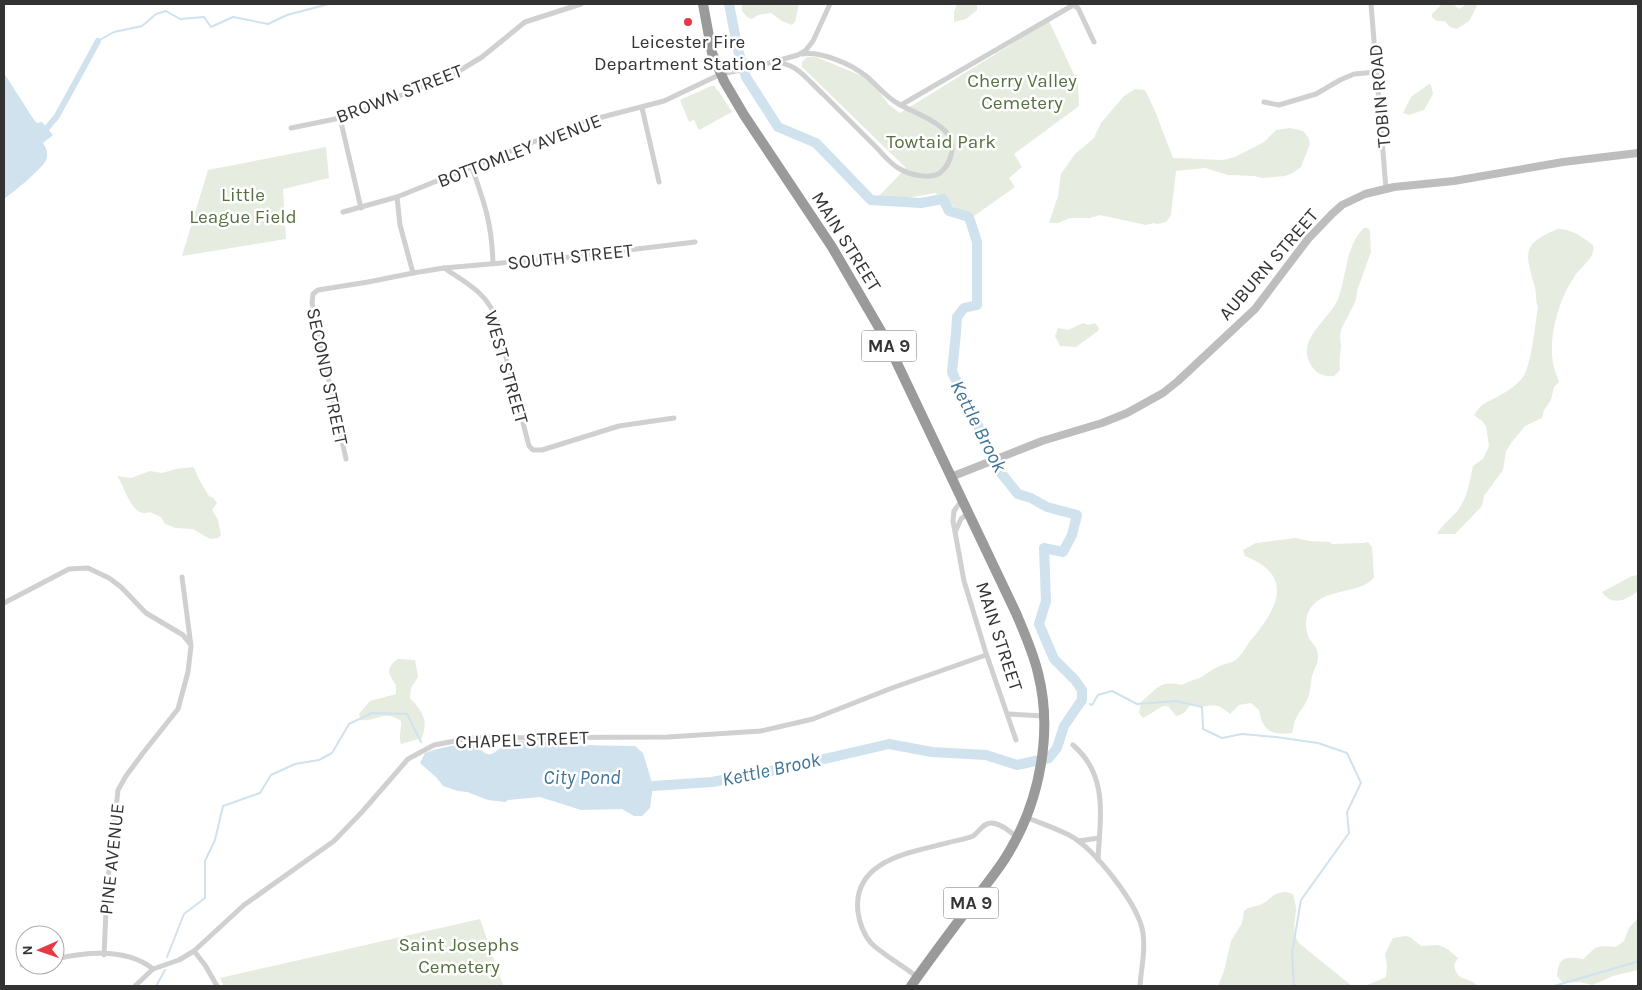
<svg xmlns="http://www.w3.org/2000/svg" width="1642" height="990" font-family="Karla,sans-serif">
<style>
.green{fill:#e6ecdf}
.water{fill:#cfe2ee}
.lines{fill:none;stroke-linecap:round;stroke-linejoin:round}
.stream{stroke:#cfe2ee;stroke-width:2}
.canal{stroke:#cfe2ee;stroke-width:6}
.river{stroke:#cfe2ee;stroke-width:10}
.street{stroke:#d0d0d0;stroke-width:5}
.secondary{stroke:#bdbdbd;stroke-width:8}
.highway{stroke:#9a9a9a;stroke-width:10}
.poi-dot{fill:#e63946;stroke:#fff;stroke-width:2}
.labels{text-anchor:middle;stroke-width:5;stroke-linejoin:round;paint-order:stroke}
.shield{fill:#fff;stroke:#707070;stroke-width:1}
.shield-label{font-size:18px;font-weight:bold;fill:#333}
.poi-label{font-size:19px;fill:#333;stroke:#fff}
.park-label{font-size:19px;fill:#56703f;stroke:#fff}
.street-label{font-size:19px;fill:#333;stroke:#fff}
.water-label{font-size:20px;font-style:italic;fill:#3f7597;stroke:#fff}
</style>
<rect width="100%" height="100%" fill="#fff"/>
<g class="green">
<polygon points="742,4 799,4 795,22 792,25 782,21 771,13 758,15 752,19 747,17 742,11"/>
<polygon points="957,4 977,4 977,10 966,19 954,22 954,12"/>
<polygon points="1442,4 1453,4 1459,9 1467,4 1477,4 1477,6 1469,21 1457,29 1450,27 1445,21 1437,21 1432,17 1432,14"/>
<polygon points="1049,21 1078,83 1079,106 1014,154 1022,167 1009,178 1015,187 974,216 955,208 935,193 895,200 877,198 906,168 802,67 802,62 807,57 816,57 862,76 876,87 888,104 900,113"/>
<polygon points="1429,84 1431,85 1433,94 1424,110 1409,115 1403,113 1411,97"/>
<polygon points="711,86 715,86 717,91 718,90 732,112 699,130 694,120 689,122 680,100"/>
<polygon points="1135,89 1145,90 1155,111 1173,158 1223,160 1235,157 1264,142 1276,130 1290,128 1303,131 1308,137 1310,144 1301,167 1293,173 1285,176 1262,178 1255,176 1228,175 1205,168 1176,171 1171,215 1166,222 1157,224 1154,223 1146,225 1100,215 1090,218 1070,218 1058,223 1049,223 1058,196 1061,174 1075,154 1094,138 1101,123 1124,96"/>
<polygon points="326,147 329,178 283,189 286,239 182,256 208,170"/>
<path d="M1364,228h4l2,3 1,21 -14,39c0,16 -14,28 -17,44 0,4 1,8 1,12 -1,8 -2,15 -1,23l-6,6c-10,1 -18,-2 -23,-11 -16,-25 19,-46 27,-66 9,-23 7,-53 26,-71z"/>
<path d="M1558,229c15,0 24,8 35,16 3,12 -10,20 -17,29 -3,5 -7,11 -10,17 -10,21 -17,49 -13,72 1,7 4,13 6,19l-5,5 -3,13 -7,10 -2,8 -17,8 -13,16 -6,9 -3,19 -19,26 -2,10 -27,28h-18c5,-10 17,-17 23,-27 8,-12 10,-27 13,-41l10,-7 6,-13 -3,-20 -4,-5 -8,-6c10,-15 14,-12 28,-21 6,-3 17,-11 21,-17 9,-14 12,-53 15,-70 -3,-7 -1,-16 -4,-23 -10,-34 -10,-41 24,-55z"/>
<polygon points="1083,323 1088,325 1095,323 1099,328 1098,331 1076,347 1060,346 1055,336 1058,328 1068,330"/>
<path d="M193,467l2,2c1,7 10,20 14,27l4,2 4,5 -5,7 6,10 3,15 -3,3 -8,1 -17,-10 -17,-1 -11,-4 -4,-7 -11,-5c-19,7 -24,-24 -33,-36l14,2 19,-7 12,2 14,-4z"/>
<path d="M1296,538l13,3 21,1 2,2 31,-1 5,-1 4,5 2,30c-10,16 -46,11 -61,28 -8,9 -9,22 -4,33 4,7 10,10 9,20 0,5 -4,12 -6,18 -2,9 -1,18 -6,26 -2,5 -6,8 -8,13 -4,5 -4,12 -6,18 -21,3 -29,-2 -33,-23l-8,-7 -12,2 -9,9c-18,-17 -22,-3 -40,-9 -4,6 -7,10 -14,11l-8,-10h-5l-20,12 -4,-5 2,-11c17,-14 18,-22 41,-17 5,-3 9,-4 15,-6 8,-3 14,-10 23,-13 4,-2 11,-3 14,-5 7,-4 12,-15 17,-21 27,-32 44,-64 -6,-84l-2,-6 13,-7z"/>
<path d="M1638,575v16c-11,9 -26,16 -36,1l30,-16z"/>
<path d="M398,659l17,1 3,17 -7,11 -1,10c12,13 19,22 12,40l-21,6c-3,-8 1,-15 0,-23 -19,-12 -22,1 -40,-1l-2,-6 11,-13 26,-7v-9c-8,-12 -11,-16 2,-26z"/>
<path d="M1286,892l7,2c1,5 3,11 3,16 -1,13 -5,23 4,34l52,42h-134l6,-15 7,-30 11,-18 2,-12c5,-5 10,-4 16,-6 12,-5 10,-12 26,-13z"/>
<path d="M1638,918v52l-25,6 -21,9 -13,-3 -16,1 -6,-7c1,-19 9,-20 26,-17l12,-11 7,-2 14,1 8,-6 5,-13z"/>
<polygon points="480,919 503,985 224,986 220,978"/>
<path d="M1406,936l4,1 11,9 17,-1 8,3 12,10 -4,7c4,19 13,10 24,21h-119h6l21,-9 1,-12 -2,-11 8,-16z"/>
</g>
<g class="water">
<path d="M4,73l30,47 3,3 5,-1 11,13 -10,8c4,6 6,13 2,19 -7,10 -31,30 -41,37z"/>
<path d="M534,740c11,1 22,4 32,4 23,1 46,2 69,2l8,7 10,33 -3,22 -8,8h-8l-12,-7 -41,1 -41,-13 -32,3 -3,2 -17,-2 -21,-8 -9,-1 -15,-5 -6,-8 -17,-15 5,-10c17,-6 33,-10 51,-8 17,19 17,4 34,-2 6,-3 17,-2 24,-3z"/>
</g>
<g class="lines">
<g class="stream">
<polyline points="98,41 114,32 142,26 156,14 166,11 180,19 204,17 211,27 233,17 268,24 287,15 329,4"/>
<polyline points="1082,700 1085,703"/>
<polyline points="1090,704 1092,705 1098,695 1112,691 1137,704 1176,701 1202,707 1203,729 1222,738 1242,734 1276,737 1318,743 1347,753 1361,783 1347,812 1349,833 1301,900 1292,953 1294,986"/>
<polyline points="167,957 184,914 205,898 205,861 215,840 223,806 260,793 271,775 295,764 319,760 332,753 349,724 372,713 407,714 421,742"/>
<polyline points="156,986 165,970"/>
<polyline points="1554,986 1636,962 1638,959"/>
</g>
<polyline class="canal" points="47,128 57,116 98,41"/>
<polyline class="river" points="653,786 712,782 781,769 889,744 932,752 986,755 1017,765 1049,758 1057,748 1064,726 1082,700 1082,690 1075,680 1054,659 1039,624 1046,601 1044,548 1063,552 1072,535 1077,515 1047,507 1031,498 1018,494 1001,473 952,372 956,333 957,317 964,308 977,305 977,242 969,217 949,211 943,199 921,203 871,200 816,143 778,127 746,77 738,50 729,4"/>
<g class="street">
<polyline points="1371,4 1386,189"/>
<polyline points="1073,5 1078,8 1094,42"/>
<path d="M779,62c6,2 12,3 17,7 10,7 19,18 28,26 17,17 34,34 51,51 8,8 15,18 25,23 10,6 35,12 43,1 7,-7 12,-22 7,-32 -7,-16 -38,-26 -53,-35 -12,-7 -21,-19 -31,-27 -15,-12 -45,-25 -64,-22"/>
<polyline points="1264,102 1279,105 1316,94 1340,80 1354,74 1377,72"/>
<polyline points="901,105 1075,4"/>
<polyline points="642,108 659,182"/>
<polyline points="340,118 361,208"/>
<polyline points="291,128 340,118 362,111 454,74 482,57 525,22 581,4"/>
<path d="M472,168c13,36 20,57 21,96"/>
<path d="M397,197l3,28 13,48 31,-5c23,15 45,26 53,54l32,124 4,4h9l77,-24 55,-8"/>
<polyline points="343,212 397,197 583,122 664,101 721,74 751,68 798,55 806,50 813,41 830,4"/>
<polyline points="444,268 570,257 695,242"/>
<polyline points="346,459 312,303 313,294 318,290 368,282 413,273"/>
<polyline points="962,500 954,511 953,521 964,581 985,650 1016,740"/>
<polyline points="956,530 961,519 968,513"/>
<polyline points="4,603 69,569 88,568 109,578 121,587 146,613 183,635 190,644"/>
<polyline points="1008,714 1044,716"/>
<path d="M1073,745c36,31 27,72 25,115"/>
<path d="M1026,817c14,6 29,11 43,18 25,13 70,70 74,98 3,18 -2,35 -3,53"/>
<polyline points="1078,841 1099,838"/>
<polyline points="194,951 205,965 217,986"/>
<polyline points="104,955 107,889 118,790 126,776 143,753 178,709 188,672 191,646 182,577"/>
<path d="M55,959c31,-7 72,-11 98,10"/>
<polyline points="22,965 25,965"/>
<path d="M917,977c-13,-11 -34,-22 -46,-34 -7,-8 -12,-21 -13,-31 -6,-50 49,-59 85,-68 9,-3 21,-4 30,-8 6,-4 10,-13 18,-13 10,0 19,9 26,14"/>
<polyline points="135,986 153,969 179,960 194,951 244,905 334,841 362,812 408,759 434,745 471,738 668,737 761,731 813,719 892,688 986,655"/>
</g>
<polyline class="secondary" points="951,477 1042,441 1102,423 1127,413 1163,393 1178,381 1255,309 1308,239 1332,214 1342,205 1365,194 1394,187 1454,181 1563,162 1638,153"/>
<path class="highway" d="M703,4l9,49 12,28 20,34 88,132 53,91 131,275c8,19 17,39 22,60 15,59 2,127 -29,179 -9,16 -22,31 -33,46 -22,29 -44,58 -65,88"/>
</g>
<circle class="poi-dot" cx="688" cy="22" r="5"/>
<g class="labels">
<g class="shield">
<rect x="861.5" y="330.5" width="55" height="31" rx="4"/>
<rect x="943.5" y="887.5" width="55" height="31" rx="4"/>
</g>
<g class="shield-label">
<text x="889" y="352">MA 9</text>
<text x="971" y="909">MA 9</text>
</g>
<g class="poi-label">
<text x="688" y="48">Leicester Fire<tspan x="688" dy="22">Department Station 2</tspan></text>
</g>
<g class="park-label">
<text x="1022" y="87">Cherry Valley<tspan x="1022" dy="22">Cemetery</tspan></text>
<text x="941" y="148">Towtaid Park</text>
<text x="243" y="201">Little<tspan x="243" dy="22">League Field</tspan></text>
<text x="459" y="951">Saint Josephs<tspan x="459" dy="22">Cemetery</tspan></text>
</g>
<g class="street-label">
<text transform="translate(399 93) rotate(-21)" y="7">BROWN STREET</text>
<text transform="translate(1379 96) rotate(-95)" y="7">TOBIN ROAD</text>
<text transform="translate(519 150) rotate(-21)" y="7">BOTTOMLEY AVENUE</text>
<text transform="translate(847 241) rotate(58)" y="7">MAIN STREET</text>
<text transform="translate(570 256) rotate(-6)" y="7">SOUTH STREET</text>
<text transform="translate(1268 264) rotate(-49)" y="7">AUBURN STREET</text>
<text transform="translate(507 367) rotate(74)" y="7">WEST STREET</text>
<text transform="translate(328 376) rotate(78)" y="7">SECOND STREET</text>
<text transform="translate(1000 636) rotate(72)" y="7">MAIN STREET</text>
<text transform="translate(522 739) rotate(-2)" y="7">CHAPEL STREET</text>
<text transform="translate(111 859) rotate(-84)" y="7">PINE AVENUE</text>
</g>
<g class="water-label">
<text transform="translate(979 426) rotate(63)" y="7">Kettle Brook</text>
<text transform="translate(771 769) rotate(-12)" y="7">Kettle Brook</text>
<text x="582" y="784">City Pond</text>
</g>
</g>
<rect width="1642" height="990" fill="none" stroke="#333333" stroke-width="10"/>
<g transform="translate(40 950) rotate(268)"><circle r="24" fill="#ffffff" stroke="#adadad"/>
<path d="M0-4L9 19L0 12L-9 19Z" fill="#e63946"/>
<text y="-8" font-size="14" font-weight="bold" text-anchor="middle" fill="#333333">N</text>
</g>
</svg>
